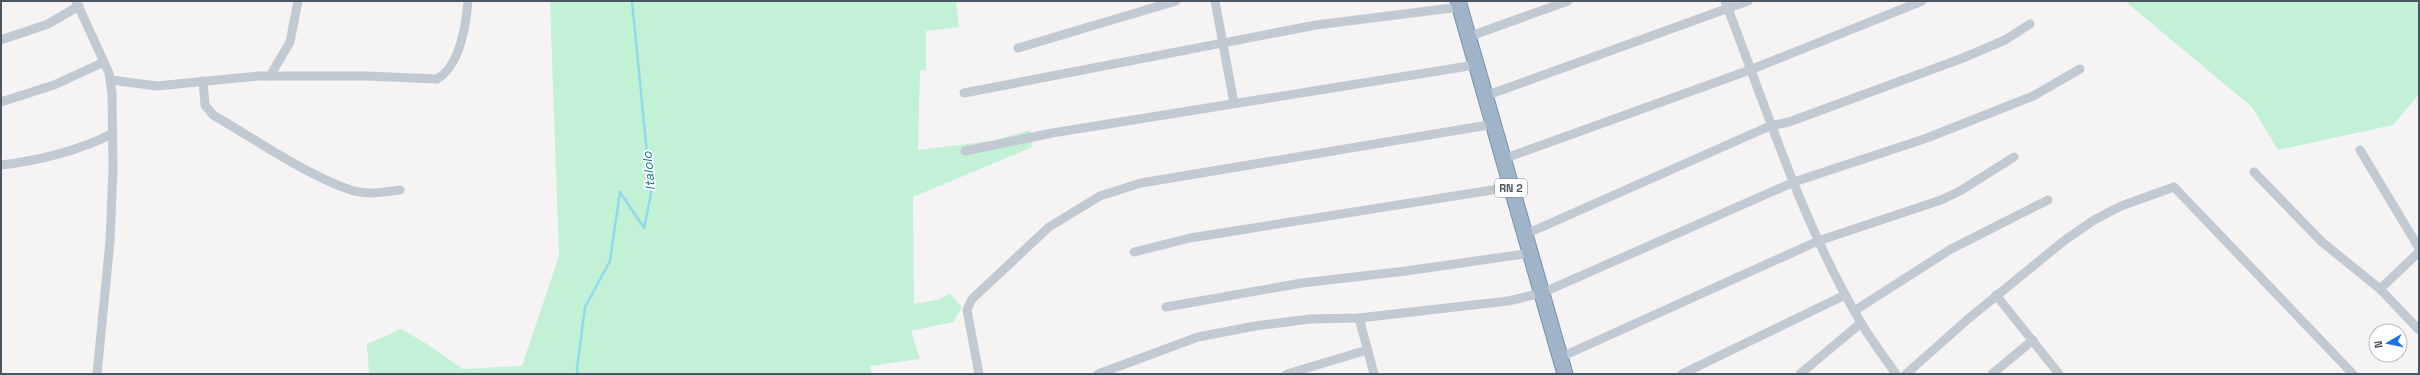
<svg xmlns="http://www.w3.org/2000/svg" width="2420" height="375" font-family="'Space Grotesk',sans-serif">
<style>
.green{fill:#c3f1d5}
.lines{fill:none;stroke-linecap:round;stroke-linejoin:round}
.stream{stroke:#90daee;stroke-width:2.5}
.trunk-casing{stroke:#7690ad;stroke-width:17}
.minor{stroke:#c1cad2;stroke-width:9}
.trunk{stroke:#9fb4c9;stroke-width:15}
.labels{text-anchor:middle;stroke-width:3.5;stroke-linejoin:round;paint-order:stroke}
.shield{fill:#fff;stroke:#808990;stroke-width:1}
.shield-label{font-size:11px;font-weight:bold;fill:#4a5661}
.water-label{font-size:13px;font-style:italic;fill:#0c7c9b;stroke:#fff}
</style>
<rect width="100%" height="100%" fill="#f5f3f3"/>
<g class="green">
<polygon points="550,1 956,1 959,27 926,31 926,70 920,71 918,150 992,141 1030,130 1032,147 913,197 914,304 937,300 950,294 962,307 953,322 911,331 920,359 870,366 872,374 369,374 367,344 401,329 427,344 463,369 522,366 559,256"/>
<polygon points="2125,1 2419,1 2419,94 2393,125 2278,150 2252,107"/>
</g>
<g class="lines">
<polyline class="stream" points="578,374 577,369 585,307 610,261 620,192 644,228 651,194 632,1"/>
<defs>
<polyline id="trunk" points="1458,1 1565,374"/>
</defs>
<use href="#trunk" class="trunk-casing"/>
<g class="minor">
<polyline points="76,1 109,73 112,93 113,169 110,241 97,374"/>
<polyline points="1215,1 1234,103"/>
<path d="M1725,1c42,108 76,220 135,320 11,19 24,36 36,53"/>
<polyline points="1468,37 1568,1"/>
<polyline points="1,40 48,24 79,6"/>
<polyline points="1018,48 1176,1"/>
<polyline points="270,76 290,42 298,1"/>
<path d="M111,80l46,6 101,-10h109l70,3c23,-13 29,-54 31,-78"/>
<path d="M203,81l2,24 8,10c42,24 96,62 141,76 14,4 31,1 46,-1"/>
<polyline points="964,93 1316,25 1460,7"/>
<polyline points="1485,96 1748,1"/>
<polyline points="1,102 54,85 104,62"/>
<polyline points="2360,150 2419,248"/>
<polyline points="965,151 1052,133 1475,65"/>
<polyline points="1503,159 1750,70 1922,1"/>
<path d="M1,165c36,-4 81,-15 112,-32"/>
<polyline points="2254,172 2322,242 2380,289 2419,330"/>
<polyline points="1526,234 1770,126 1789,122 1963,58 2005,40 2030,24"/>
<polyline points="1134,252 1190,238 1511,187"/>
<polyline points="2380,289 2419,252"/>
<polyline points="1996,295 2059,374"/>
<polyline points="1166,307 1302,283 1406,271 1531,253"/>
<polyline points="1854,311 1951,249 2048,200"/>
<polyline points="1359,318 1374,374"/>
<polyline points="1559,358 1818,241 1941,200 1960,191 2014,157"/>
<polyline points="979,374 967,310 972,299 1049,227 1100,196 1141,183 1494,124"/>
<polyline points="1098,374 1198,337 1255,326 1310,319 1359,318 1508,301 1542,293 1794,182 1927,138 2033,96 2080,69"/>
<polyline points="1287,374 1367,350"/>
<polyline points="1682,374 1845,295"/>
<polyline points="1800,374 1861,323"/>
<polyline points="1906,374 1968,319 2065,240 2094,220 2121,206 2174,187 2353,374"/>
<polyline points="1992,374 2033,340"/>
</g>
<use href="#trunk" class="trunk"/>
</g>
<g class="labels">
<rect class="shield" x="1495" y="179" width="32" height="18" rx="3"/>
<g class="shield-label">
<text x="1511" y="192">RN 2</text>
</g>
<g class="water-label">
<text transform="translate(648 171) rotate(-95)" y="5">Italolo</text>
</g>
</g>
<rect width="2420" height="375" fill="none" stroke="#4a5661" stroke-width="4"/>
<g transform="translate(2388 343) rotate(261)"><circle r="19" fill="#ffffff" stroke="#b7bbc0"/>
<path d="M0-3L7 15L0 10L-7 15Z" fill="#1a73e8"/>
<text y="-6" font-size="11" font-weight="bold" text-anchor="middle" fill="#4a5661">N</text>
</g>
</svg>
